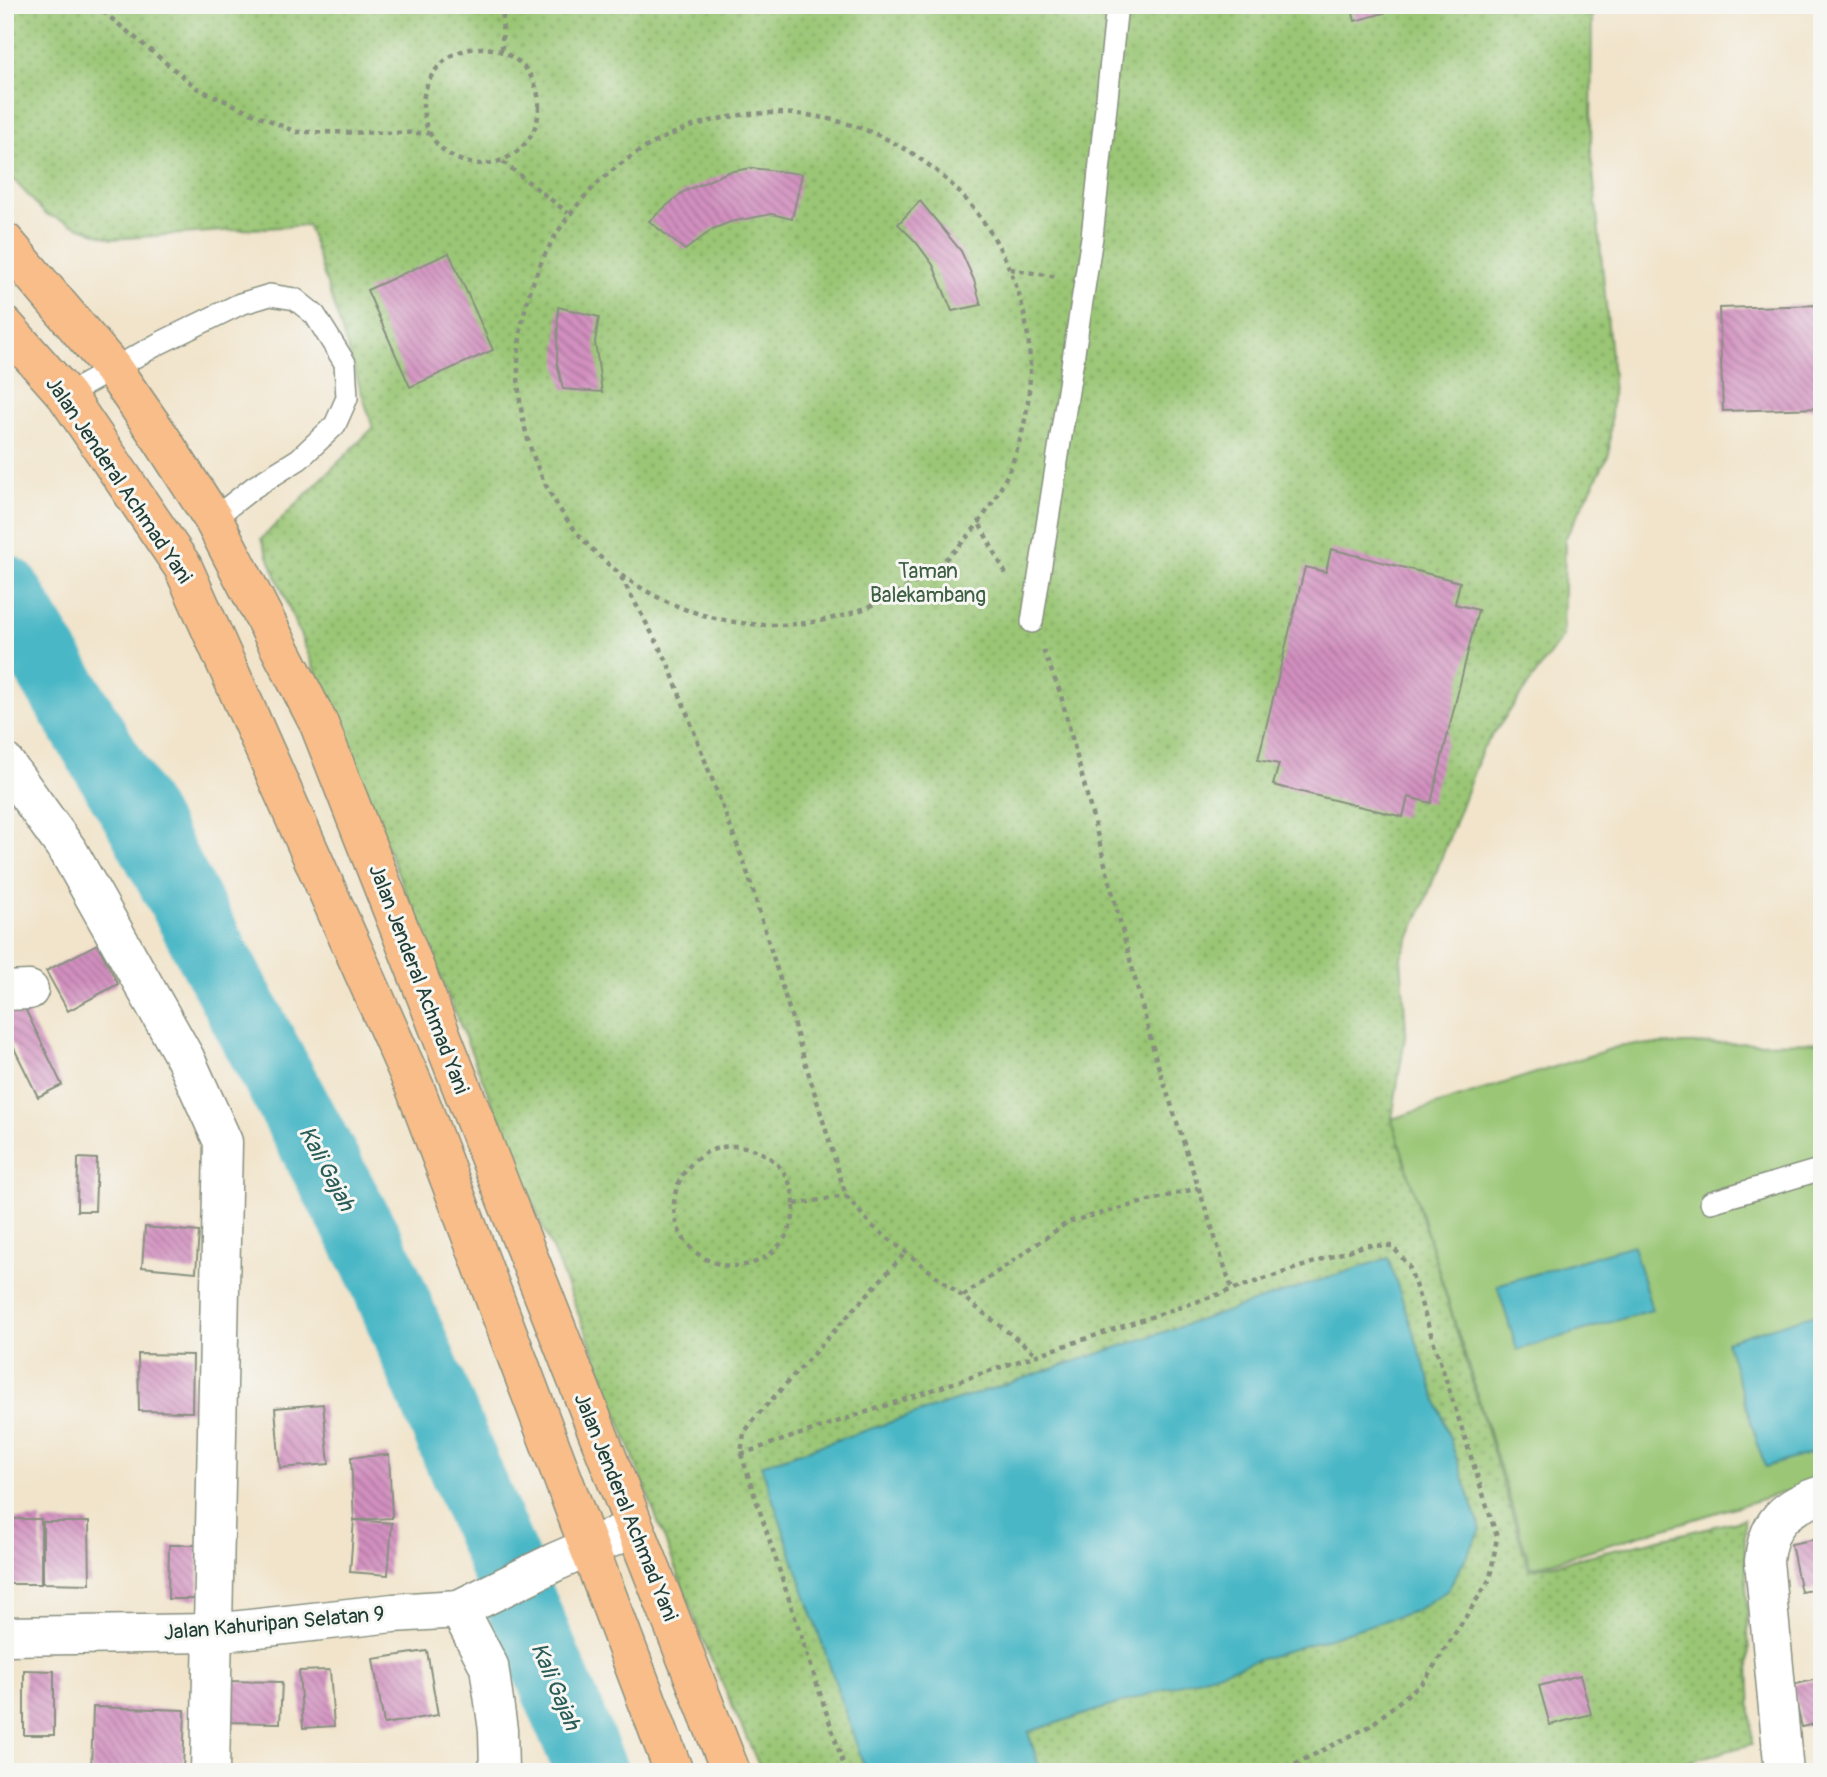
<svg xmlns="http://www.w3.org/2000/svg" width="1827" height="1777" font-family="Pangolin,sans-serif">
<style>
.grass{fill:url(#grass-dots);stroke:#5c8254;stroke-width:2}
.pitch{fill:#9ac674;stroke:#5c8254;stroke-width:2}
.water{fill:#4ab7c6;stroke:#347a7d;stroke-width:2}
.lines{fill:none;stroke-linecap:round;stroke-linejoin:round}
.river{stroke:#4ab7c6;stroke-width:72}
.building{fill:url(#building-back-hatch)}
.lane-casing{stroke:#889080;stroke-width:24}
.street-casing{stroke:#889080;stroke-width:41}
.primary-casing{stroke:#889080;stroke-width:41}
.path{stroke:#889080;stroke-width:4.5;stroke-dasharray:5 5;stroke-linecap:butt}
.lane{stroke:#fff;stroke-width:21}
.street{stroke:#fff;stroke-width:38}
.primary{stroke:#f8bd89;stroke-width:38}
.labels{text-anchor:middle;stroke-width:6;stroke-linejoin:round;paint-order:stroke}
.street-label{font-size:21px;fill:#1f3d34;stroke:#f6f6f2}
.park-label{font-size:21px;fill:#3e5f44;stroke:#f6f6f2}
.water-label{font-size:23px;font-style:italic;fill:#2a5c58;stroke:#f6f6f2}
</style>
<defs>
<pattern id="grass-dots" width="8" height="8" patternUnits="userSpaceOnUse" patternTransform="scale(1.75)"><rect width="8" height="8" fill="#9ac674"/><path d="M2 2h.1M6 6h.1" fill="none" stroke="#7da260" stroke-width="1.8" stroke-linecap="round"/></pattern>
<pattern id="building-back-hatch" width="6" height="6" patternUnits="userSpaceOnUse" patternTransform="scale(1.75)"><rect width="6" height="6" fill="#d28fbf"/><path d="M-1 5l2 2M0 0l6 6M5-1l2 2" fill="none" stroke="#aa769c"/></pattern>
</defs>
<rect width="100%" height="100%" fill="#f6f6f2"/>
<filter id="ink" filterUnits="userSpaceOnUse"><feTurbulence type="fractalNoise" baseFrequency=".0143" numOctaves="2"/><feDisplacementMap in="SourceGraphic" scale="14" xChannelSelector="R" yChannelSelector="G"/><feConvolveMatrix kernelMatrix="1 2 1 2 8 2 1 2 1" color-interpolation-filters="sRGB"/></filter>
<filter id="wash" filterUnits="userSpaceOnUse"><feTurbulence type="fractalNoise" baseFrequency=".00686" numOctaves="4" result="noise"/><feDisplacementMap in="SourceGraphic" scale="28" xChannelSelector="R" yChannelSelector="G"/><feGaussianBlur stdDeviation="1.57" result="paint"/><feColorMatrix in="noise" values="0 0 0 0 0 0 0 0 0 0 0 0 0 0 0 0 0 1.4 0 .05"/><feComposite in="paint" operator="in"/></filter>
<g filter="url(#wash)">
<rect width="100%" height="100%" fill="#f1e4cb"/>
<polygon class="grass" points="5,5 1592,5 1591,151 1613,376 1609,454 1565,539 1563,636 1482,750 1425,902 1401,957 1406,1030 1392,1119 1529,1570 1744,1519 1752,1744 1652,1772 762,1772 703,1641 588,1337 261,539 373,428 308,225 112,239 45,214 5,170"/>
<polygon class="pitch" points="1822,1042 1822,1481 1531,1568 1392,1119 1623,1045"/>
<g class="water">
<polygon points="1633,1245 1652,1310 1517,1350 1497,1285"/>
<polygon points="1388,1258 1481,1530 1448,1590 1415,1611 1028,1732 1041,1772 866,1772 761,1465"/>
<polygon points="1822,1312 1822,1450 1765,1467 1726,1341"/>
</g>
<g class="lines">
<polyline class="river" points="5,591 140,818 380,1267 592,1772"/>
</g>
<g id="blocks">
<g class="building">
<polygon points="1351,5 1408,5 1409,6 1355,21"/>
<polygon points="751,168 802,174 792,219 772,214 730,222 713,229 685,250 649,221 683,192 728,172"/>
<polygon points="920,201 961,251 974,280 981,305 952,311 933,265 916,242 898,224"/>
<polygon points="449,253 493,350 410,387 367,290"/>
<polygon points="1822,305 1822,408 1723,411 1719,308"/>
<polygon points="558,307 599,317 595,342 602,392 563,389 557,363"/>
<polygon points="1331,549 1460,582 1455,604 1478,610 1431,803 1408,797 1403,817 1273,785 1279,764 1258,760 1305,567 1326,572"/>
<polygon points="97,944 118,984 68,1011 46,971"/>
<polygon points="20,998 62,1085 38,1097 5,1030 5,1005"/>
<polygon points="78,1158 97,1159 95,1211 77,1211"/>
<polygon points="145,1227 199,1232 196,1272 142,1267"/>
<polygon points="138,1354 193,1355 192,1412 139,1411"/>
<polygon points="323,1404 329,1464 280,1468 275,1408"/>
<polygon points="389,1455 392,1518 354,1520 351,1457"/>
<rect x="8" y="1519" width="33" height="65"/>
<polygon points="354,1520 392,1523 388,1575 350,1572"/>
<polygon points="43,1522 89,1522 90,1584 43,1583"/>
<polygon points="1822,1538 1822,1588 1801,1592 1791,1544"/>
<polygon points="169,1545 198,1545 199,1599 168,1599"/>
<polygon points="427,1651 438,1715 384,1724 373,1659"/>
<polygon points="24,1670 54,1671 54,1735 24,1735"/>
<polygon points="330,1670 334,1726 303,1728 299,1671"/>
<polygon points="1580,1675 1591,1714 1550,1725 1539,1686"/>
<polygon points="1822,1678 1822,1722 1802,1727 1792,1685"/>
<polygon points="225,1681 282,1682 280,1723 224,1722"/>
<polygon points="93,1707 185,1710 183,1772 91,1772"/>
</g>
</g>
</g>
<g filter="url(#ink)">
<use href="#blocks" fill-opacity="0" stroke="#889080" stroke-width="2"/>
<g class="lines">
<defs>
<g id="lane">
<polyline points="66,395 160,343 240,304 270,295 295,299 315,315 345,363 347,398 335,425 299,459 254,487 213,519"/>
<polyline points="1032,622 1092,237 1117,5"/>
<polyline points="1711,1202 1822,1169"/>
</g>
<g id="street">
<polyline points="5,763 69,852 185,1058 223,1142 210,1772"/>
<polyline points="5,991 29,990"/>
<polyline points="459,1609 489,1666 498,1730 499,1772"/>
<polyline points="5,1636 213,1633 393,1613 459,1609 555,1562 634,1528"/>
<path d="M1784,1772l-20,-211c3,-38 22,-55 58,-66"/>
</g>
<g id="primary">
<polyline points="5,242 112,368 160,437 213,519 319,724 731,1772"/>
<polyline points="5,326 66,395 183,567 415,1088 674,1772"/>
</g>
</defs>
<use href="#lane" class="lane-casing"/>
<use href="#street" class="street-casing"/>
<use href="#primary" class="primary-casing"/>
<g class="path">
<polyline points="95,5 198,89 296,132 429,133"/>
<circle cx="481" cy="106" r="58"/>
<polyline points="502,50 503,5"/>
<circle cx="774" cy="369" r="256"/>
<polyline points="503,162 568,213"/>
<polyline points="1010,269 1057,277"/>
<polyline points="980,525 1007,576"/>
<polyline points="621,577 667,661 746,868 846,1196 871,1225 1036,1354"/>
<polyline points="1043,650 1060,692 1156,1059 1232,1289"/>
<circle cx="734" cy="1206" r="60"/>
<polyline points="795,1204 846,1196"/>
<polyline points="963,1296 1068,1222 1198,1188"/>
<polyline points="741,1454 1366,1245 1392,1246 1409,1266 1497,1537 1490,1579 1425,1680 1370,1726 1280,1772"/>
<polyline points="846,1772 741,1454 744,1433 754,1419 907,1251"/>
</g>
<use href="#lane" class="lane"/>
<use href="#street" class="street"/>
<use href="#primary" class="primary"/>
</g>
</g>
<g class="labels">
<g class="street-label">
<text transform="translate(119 480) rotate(56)" y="7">Jalan Jenderal Achmad Yani</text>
<text transform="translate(419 979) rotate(69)" y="7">Jalan Jenderal Achmad Yani</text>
<text transform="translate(626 1507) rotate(68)" y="7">Jalan Jenderal Achmad Yani</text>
<text transform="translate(274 1623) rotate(-5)" y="7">Jalan Kahuripan Selatan 9</text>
</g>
<g class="park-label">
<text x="928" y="578">Taman<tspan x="928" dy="24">Balekambang</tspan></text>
</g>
<g class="water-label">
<text transform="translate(327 1168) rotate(62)" y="8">Kali Gajah</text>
<text transform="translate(556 1686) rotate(67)" y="8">Kali Gajah</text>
</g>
</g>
<rect width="1827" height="1777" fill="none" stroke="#f6f6f2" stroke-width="28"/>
</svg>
